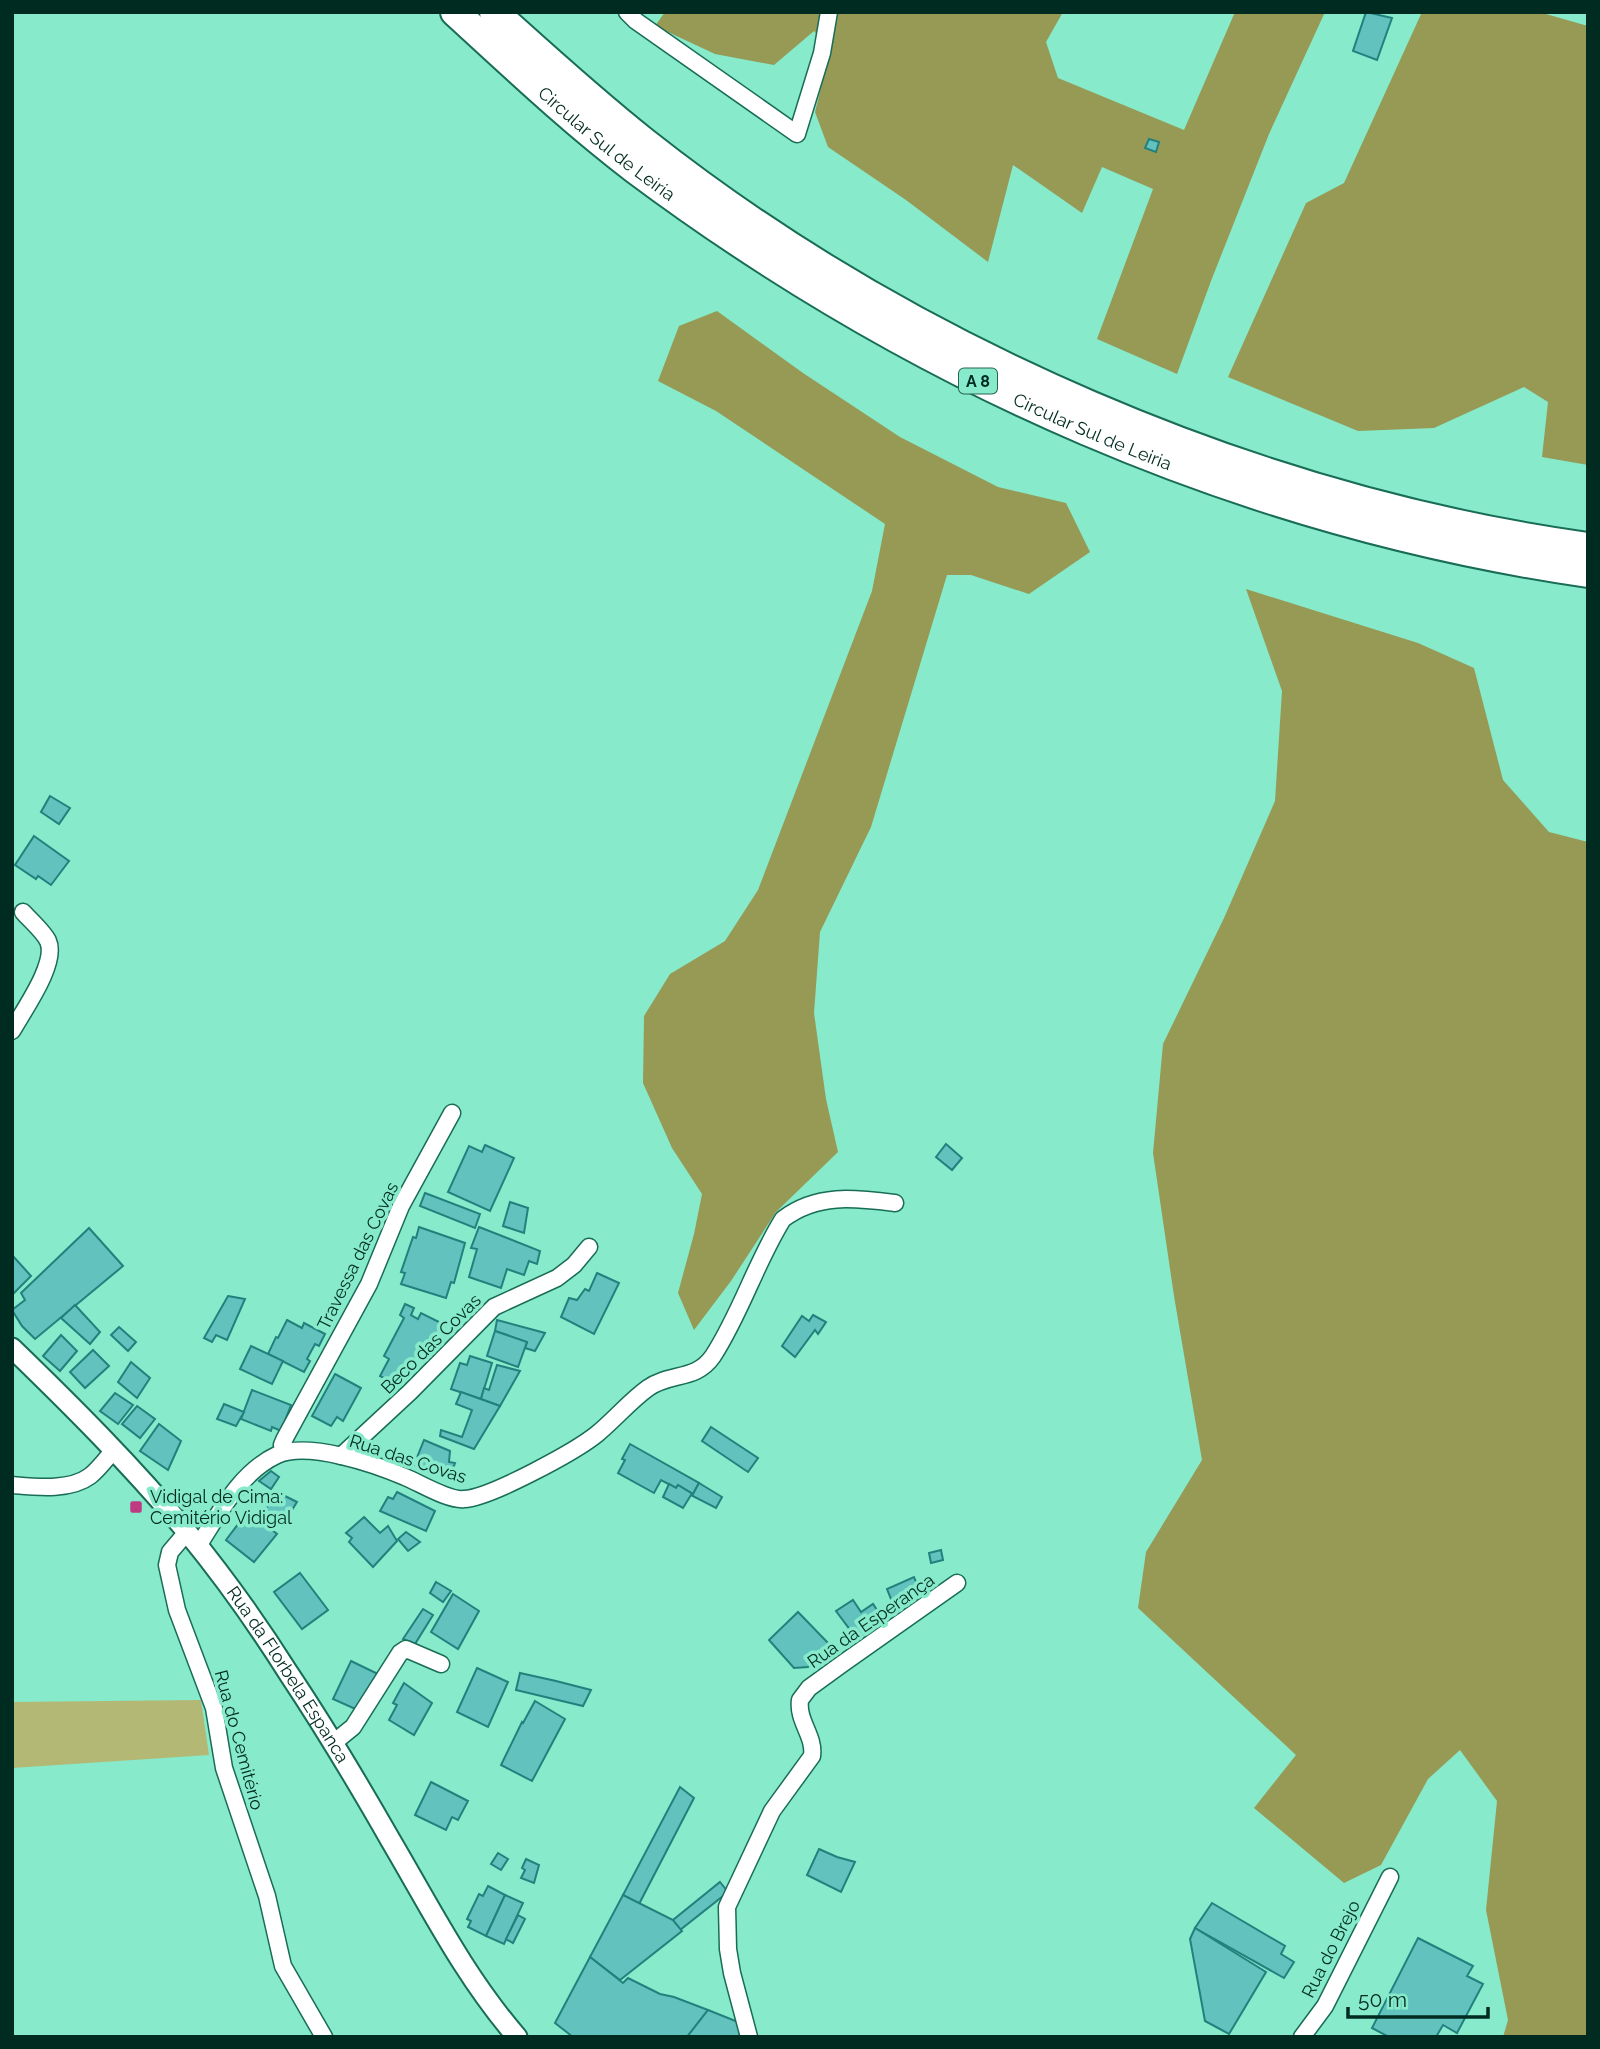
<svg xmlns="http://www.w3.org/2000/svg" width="1600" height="2049" font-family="Raleway,sans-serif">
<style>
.green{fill:#b4b875}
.forest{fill:#969a55}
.building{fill:#62c3be;stroke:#23817d;stroke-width:2}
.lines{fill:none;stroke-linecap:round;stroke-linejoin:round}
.minor-casing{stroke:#196c56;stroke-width:19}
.tertiary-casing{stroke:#196c56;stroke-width:23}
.motorway-casing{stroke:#196c56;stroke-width:32}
.minor{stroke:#fff;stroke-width:16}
.tertiary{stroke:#fff;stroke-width:19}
.motorway{stroke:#fff;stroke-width:28}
.poi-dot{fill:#be3b81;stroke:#86eacb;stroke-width:2.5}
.labels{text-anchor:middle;stroke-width:7;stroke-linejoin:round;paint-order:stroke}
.shield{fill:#86eacb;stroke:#286453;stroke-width:2}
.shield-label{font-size:16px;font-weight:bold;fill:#002b20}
.street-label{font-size:18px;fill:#002b20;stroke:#86eacb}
.poi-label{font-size:18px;fill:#002b20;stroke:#86eacb;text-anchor:start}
</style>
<rect width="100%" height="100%" fill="#86eacb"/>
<polygon class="green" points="201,1700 209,1755 12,1768 12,1702"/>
<g class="forest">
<polygon points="665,12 1063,12 1046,42 1058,78 1184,130 1235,12 1325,12 1269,134 1211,281 1177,374 1097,339 1153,189 1102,167 1082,213 1013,165 988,262 906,200 828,147 815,112 830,51 814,31 774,65 715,54 655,26"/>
<polygon points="1422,12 1539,12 1588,26 1588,465 1542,457 1548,402 1524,387 1434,428 1358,431 1228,377 1306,203 1344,183"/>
<polygon points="717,311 803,373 900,437 998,487 1066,503 1090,552 1029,594 971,575 947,575 871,827 820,932 814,1013 826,1099 838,1152 776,1212 731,1281 694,1330 678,1293 694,1234 702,1194 672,1148 643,1083 644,1016 670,974 725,941 758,890 872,591 885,524 716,411 658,381 679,326"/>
<polygon points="1246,589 1418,643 1474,668 1503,780 1549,832 1588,842 1588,2037 1503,2037 1508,2020 1486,1910 1497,1801 1460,1750 1428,1779 1381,1865 1344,1883 1254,1808 1296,1755 1138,1608 1146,1552 1202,1460 1174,1296 1153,1153 1163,1044 1224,918 1275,801 1282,691"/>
</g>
<g class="building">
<polygon points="1366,12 1392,18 1377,60 1353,51"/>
<polygon points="1149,139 1159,142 1156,152 1145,148"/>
<polygon points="50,796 70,808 59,824 41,812"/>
<polygon points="34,836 69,861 51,885 38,876 36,879 15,865"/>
<polygon points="946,1144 962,1158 952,1170 936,1157"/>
<polygon points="485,1145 514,1158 490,1211 448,1192 469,1146 482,1152"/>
<polygon points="425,1193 480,1214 475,1228 420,1206"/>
<polygon points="510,1202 528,1208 524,1233 503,1226"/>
<polygon points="419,1227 465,1243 454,1283 451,1282 446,1298 401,1284 405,1273 401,1272 413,1237 416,1238"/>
<polygon points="479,1227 540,1251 537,1264 529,1261 524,1275 507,1269 501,1288 469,1277 477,1249 471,1248"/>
<polygon points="89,1228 123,1266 35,1339 22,1326 12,1310 25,1300 21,1293"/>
<polygon points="12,1255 31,1276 12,1295"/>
<polygon points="597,1273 619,1283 594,1334 561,1317 569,1298 577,1300 585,1289 589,1291"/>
<polygon points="228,1296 245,1299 227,1340 216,1335 212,1342 204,1338"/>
<polygon points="405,1304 414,1308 411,1315 418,1319 421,1313 445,1325 431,1351 423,1347 413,1366 408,1364 397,1385 380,1376 389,1359 384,1356 404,1318 400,1315"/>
<polygon points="75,1305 100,1332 90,1344 61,1318"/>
<polygon points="813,1315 826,1322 818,1334 815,1330 795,1357 782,1346 802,1316 809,1321"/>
<polygon points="287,1320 302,1328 304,1323 325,1334 319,1346 315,1344 307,1359 310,1361 304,1372 268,1354 276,1337 278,1338"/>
<polygon points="497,1320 545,1333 535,1351 525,1348 527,1342 495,1331"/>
<polygon points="119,1327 136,1342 128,1351 111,1335"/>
<polygon points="495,1331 527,1342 518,1367 487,1356"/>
<polygon points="61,1335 77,1351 60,1371 43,1356"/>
<polygon points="251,1346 283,1361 272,1384 240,1369"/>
<polygon points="93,1350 109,1366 85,1388 70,1372"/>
<polygon points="470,1356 492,1363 481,1399 451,1389 460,1363 467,1365"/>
<polygon points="131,1362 150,1378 137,1398 118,1382"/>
<polygon points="497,1365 520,1371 500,1406 481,1399 484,1388 489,1390"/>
<polygon points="335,1374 361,1388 343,1421 337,1417 331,1426 312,1416"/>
<polygon points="252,1390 291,1405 281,1431 272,1427 271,1431 241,1419"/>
<polygon points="461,1392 500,1406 474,1449 440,1436 441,1430 462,1437 472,1410 456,1404"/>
<polygon points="115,1393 133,1405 118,1424 100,1411"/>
<polygon points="224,1404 244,1412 236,1426 217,1419"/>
<polygon points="137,1406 155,1419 140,1438 122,1424"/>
<polygon points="159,1424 181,1441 168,1470 140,1451"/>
<polygon points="711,1427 758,1458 748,1472 702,1441"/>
<polygon points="424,1440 450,1451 449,1462 455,1463 449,1479 414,1465"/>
<polygon points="630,1444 699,1483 693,1494 678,1485 676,1488 661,1480 654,1493 618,1473 625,1460 622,1459"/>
<polygon points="271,1471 279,1477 271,1489 259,1481"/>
<polygon points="699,1483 722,1497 716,1508 691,1495 683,1508 663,1497 669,1484 676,1488 678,1485 693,1494"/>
<polygon points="277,1492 297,1502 282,1526 264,1512"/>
<polygon points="397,1492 435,1511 426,1531 380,1511 388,1497 393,1499"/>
<polygon points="248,1511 277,1534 254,1562 226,1540"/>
<polygon points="364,1517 380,1533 388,1526 397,1541 373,1567 349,1542 352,1538 346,1533"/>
<polygon points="406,1532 420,1542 408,1551 398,1539"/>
<polygon points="941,1550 943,1560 931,1563 929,1553"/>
<polygon points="300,1573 328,1610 302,1629 274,1592"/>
<polygon points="914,1577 922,1597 895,1609 887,1589"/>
<polygon points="436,1582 451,1591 443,1602 430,1593"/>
<polygon points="453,1594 479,1611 458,1649 431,1632"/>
<polygon points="853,1600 861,1612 873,1604 883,1619 857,1639 836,1611"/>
<polygon points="423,1609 433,1615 415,1644 403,1639"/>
<polygon points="798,1612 830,1645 808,1667 794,1668 769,1640"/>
<polygon points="351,1661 380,1675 362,1712 333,1699"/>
<polygon points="477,1668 508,1682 488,1727 457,1712"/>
<polygon points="520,1673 556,1681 591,1690 583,1706 516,1690"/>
<polygon points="404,1683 432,1703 414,1735 389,1720 397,1705 393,1703"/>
<polygon points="535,1701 565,1719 532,1781 501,1765 522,1722 523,1723"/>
<polygon points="431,1782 468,1801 458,1820 452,1817 446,1830 415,1815"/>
<polygon points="680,1787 694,1798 639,1904 623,1895"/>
<polygon points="819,1849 837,1857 855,1862 841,1892 807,1875"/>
<polygon points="498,1853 508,1859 501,1870 491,1864"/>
<polygon points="526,1859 539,1865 534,1883 521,1878 525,1870 522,1868"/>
<polygon points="720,1882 728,1892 680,1930 673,1920"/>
<polygon points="488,1886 505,1895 486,1936 468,1927 471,1921 467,1919 479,1894 483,1896"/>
<polygon points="505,1895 523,1903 504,1944 486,1936"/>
<polygon points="623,1895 673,1920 682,1931 620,1980 590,1957"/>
<polygon points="1212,1903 1285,1946 1281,1954 1294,1962 1284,1978 1195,1928"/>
<polygon points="518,1915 525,1919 513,1943 506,1939"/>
<polygon points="1195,1928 1266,1972 1229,2034 1205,2021 1190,1939"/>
<polygon points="1418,1938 1473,1966 1467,1976 1483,1984 1457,2033 1443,2025 1436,2037 1389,2037 1372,2028"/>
<polygon points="590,1957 623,1983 628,1978 660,1994 674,1997 708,2010 687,2037 573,2037 555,2023"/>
<polygon points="708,2010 738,2022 740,2037 687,2037"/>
</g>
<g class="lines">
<defs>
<g id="minor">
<polyline points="627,12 636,21 797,134 822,53 829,12"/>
<path d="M12,1031c11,-20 46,-68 36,-90 -4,-9 -18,-21 -25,-29"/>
<polyline points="285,1452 282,1445 285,1438 369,1284 401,1206 452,1113"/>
<polyline points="341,1456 410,1392 494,1307 557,1278 574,1265 589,1247"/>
<path d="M12,1485c24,2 58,6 78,-9 9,-7 16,-17 23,-25"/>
<polyline points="187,1532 170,1552 167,1565 177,1610 214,1708 224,1768 267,1896 283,1966 324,2037"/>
<path d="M198,1546c21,-32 42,-74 79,-91 31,-14 98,9 128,22 15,6 44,24 59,22 26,-1 112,-48 133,-65 18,-15 33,-33 51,-46 23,-16 48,-7 65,-32 28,-43 43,-94 70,-137 34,-26 72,-21 112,-16"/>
<polyline points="332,1744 353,1727 400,1653 406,1649 441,1664"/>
<path d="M749,2037l-17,-64 -4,-24 -1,-42 45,-96 40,-55c3,-20 -15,-35 -12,-56l9,-12 33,-24 115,-81"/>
<polyline points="1302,2037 1325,2006 1390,1877"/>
</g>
<g id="tertiary">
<path id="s1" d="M12,1348c61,59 121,119 175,184 37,45 71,93 102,142 36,54 70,111 102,167 40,68 74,136 126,196"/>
</g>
<g id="motorway">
<path id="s2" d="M455,12c59,54 117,109 180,157 281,210 604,353 953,404"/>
<path d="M494,12c49,44 98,89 150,130 263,208 612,359 944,405"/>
</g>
</defs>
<use href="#minor" class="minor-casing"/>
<use href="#tertiary" class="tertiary-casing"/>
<use href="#motorway" class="motorway-casing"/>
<use href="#minor" class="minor"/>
<use href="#tertiary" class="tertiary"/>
<use href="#motorway" class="motorway"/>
</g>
<rect class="poi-dot" x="129" y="1500" width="14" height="14" rx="3.5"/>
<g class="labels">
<rect class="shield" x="959" y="368.5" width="38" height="25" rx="5"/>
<g class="shield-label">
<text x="978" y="387">A 8</text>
</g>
<g class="street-label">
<text dy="6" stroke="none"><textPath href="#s2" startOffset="201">Circular Sul de Leiria</textPath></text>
<text dy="6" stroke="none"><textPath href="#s2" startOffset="768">Circular Sul de Leiria</textPath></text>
<text transform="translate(358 1256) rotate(-64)" y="6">Travessa das Covas</text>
<text transform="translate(431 1344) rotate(-45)" y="6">Beco das Covas</text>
<text transform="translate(408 1459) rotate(18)" y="6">Rua das Covas</text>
<text transform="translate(871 1621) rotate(-35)" y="6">Rua da Esperança</text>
<text dy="6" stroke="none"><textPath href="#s1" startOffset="429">Rua da Florbela Espanca</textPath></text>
<text transform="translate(239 1740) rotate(75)" y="6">Rua do Cemitério</text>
<text transform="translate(1331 1949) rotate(-63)" y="6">Rua do Brejo</text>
</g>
<g class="poi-label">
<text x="150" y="1503">Vidigal de Cima:<tspan x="150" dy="21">Cemitério Vidigal</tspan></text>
</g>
</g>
<rect width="1600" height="2049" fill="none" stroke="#002b20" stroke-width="28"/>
<path d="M1348 2007v10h140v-10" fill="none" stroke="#002b20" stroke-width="3.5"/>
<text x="1358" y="2007" font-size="21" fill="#002b20" stroke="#86eacb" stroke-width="5" paint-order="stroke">50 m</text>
</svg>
